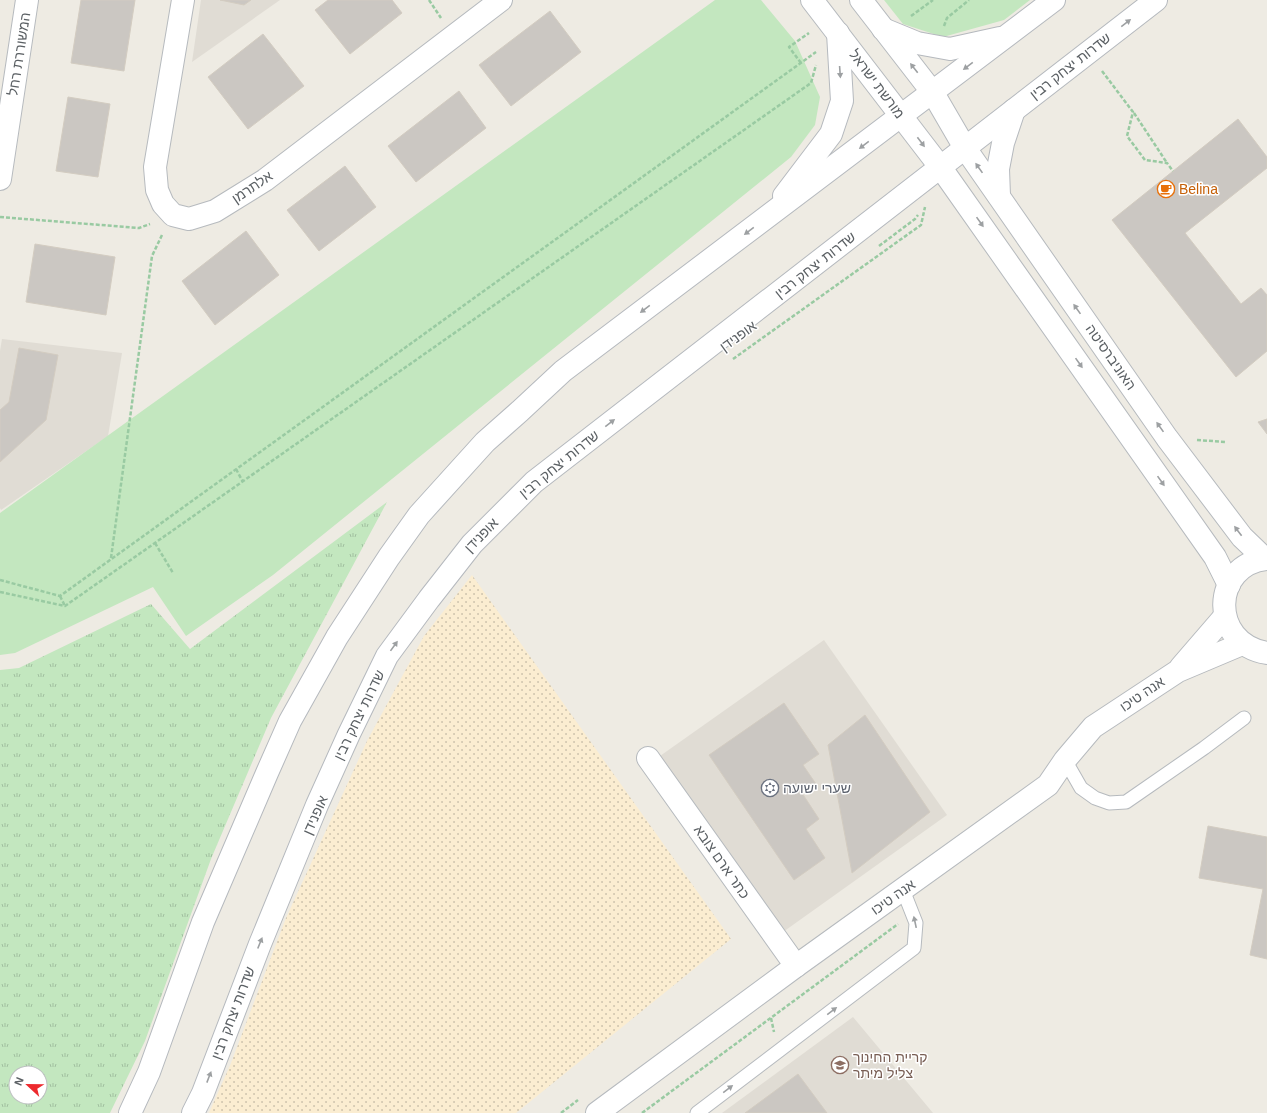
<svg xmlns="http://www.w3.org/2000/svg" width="1267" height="1113" font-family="Helvetica,'Noto Sans Hebrew',sans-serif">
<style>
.education{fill:#e0dcd4}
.grass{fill:url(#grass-tufts);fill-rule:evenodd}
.sand{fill:url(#sand-dots)}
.green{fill:#c3e7bf}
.building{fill:#cbc7c2;stroke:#d3ccc1}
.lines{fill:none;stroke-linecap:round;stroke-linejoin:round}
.service-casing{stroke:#b6babe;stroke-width:15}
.minor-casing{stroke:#b6babe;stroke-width:24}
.tertiary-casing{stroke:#b6babe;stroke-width:24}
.secondary-casing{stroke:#b5b9be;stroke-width:24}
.path{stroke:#99caa2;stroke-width:2.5;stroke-dasharray:4 2;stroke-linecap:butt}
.service{stroke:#fff;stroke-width:13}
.minor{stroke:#fff;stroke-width:22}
.tertiary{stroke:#fff;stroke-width:22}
.secondary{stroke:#fff;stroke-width:22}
.oneway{fill:#9da0a2}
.labels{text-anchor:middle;stroke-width:3;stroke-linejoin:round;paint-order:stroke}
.street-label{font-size:14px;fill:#5b6064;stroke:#fff}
.food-label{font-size:14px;fill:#c56008;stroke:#fff;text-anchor:start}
.worship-label{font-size:14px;fill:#5b616d;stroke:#fff;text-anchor:start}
.education-label{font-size:14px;fill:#785e54;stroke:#fff;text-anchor:start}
</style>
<defs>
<pattern id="grass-tufts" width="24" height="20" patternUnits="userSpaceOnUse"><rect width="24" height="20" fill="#c3e7bf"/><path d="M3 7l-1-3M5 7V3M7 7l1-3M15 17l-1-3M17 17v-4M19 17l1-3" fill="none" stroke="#a1bf9f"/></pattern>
<pattern id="sand-dots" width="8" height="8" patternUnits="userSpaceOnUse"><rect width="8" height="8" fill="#fbedd1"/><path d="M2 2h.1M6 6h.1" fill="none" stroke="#cec3ad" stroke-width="1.8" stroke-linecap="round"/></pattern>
</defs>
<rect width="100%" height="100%" fill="#eeebe3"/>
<g class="education">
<polygon points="201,0 280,0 192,62"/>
<polygon points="2,339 122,353 108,436 1,510 0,508 0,351"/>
<polygon points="824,640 947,815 783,932 660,756"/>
<polygon points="853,1017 933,1113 722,1113"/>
</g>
<path class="grass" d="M387,502l-116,216 -60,141 -66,182 -35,72h-110v-443l19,-2 132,-64 39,45zM16,1073h24v24h-24z"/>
<polygon class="sand" points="472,575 731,939 516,1113 209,1113 231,1063 286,918 367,741 424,636"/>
<g class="green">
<polygon points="715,0 761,0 795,41 820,97 815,125 791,157 273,575 186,636 153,587 15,653 0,655 0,513"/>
<polygon points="884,0 1030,0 1004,20 943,37 903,24"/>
</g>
<g class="building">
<polygon points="81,0 135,0 124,71 71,63"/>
<polygon points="220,0 251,0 244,5"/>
<polygon points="328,0 392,0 402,13 350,54 315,10"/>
<polygon points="550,11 581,52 511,106 479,65"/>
<polygon points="263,34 304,86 248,129 208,77"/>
<polygon points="459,91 486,128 416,182 388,146"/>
<polygon points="68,97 110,104 98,177 56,171"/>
<polygon points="1238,119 1267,157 1267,168 1185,233 1241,304 1261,288 1267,295 1267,351 1236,377 1112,220"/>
<polygon points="345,166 376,207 319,251 287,210"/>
<polygon points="246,231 279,275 215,325 182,281"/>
<polygon points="35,244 115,257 106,315 26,302"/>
<polygon points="19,348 58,355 46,420 0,462 0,410 9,402"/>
<polygon points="1267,419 1267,434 1258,422"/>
<polygon points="784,703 819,754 803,765 816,784 802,793 819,819 806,829 825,858 794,880 709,755"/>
<polygon points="865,715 930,812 852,873 828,745"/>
<polygon points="1208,826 1267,837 1267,959 1250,955 1263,889 1199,878"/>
<polygon points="798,1074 827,1113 745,1113"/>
</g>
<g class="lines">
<defs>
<g id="service">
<polyline points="1065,760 1081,788 1095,798 1109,803 1126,802 1204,748 1244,718"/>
<polyline points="697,1113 914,948 916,923 903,890"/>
</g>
<g id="minor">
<polyline points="183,0 155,167 157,190 163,204 173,215 189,219 215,211 265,180 501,0"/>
<polyline points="965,148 1167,438 1242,537 1265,559"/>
<polyline points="941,168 1215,557 1229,585"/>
<polyline points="0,179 27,0"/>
<path d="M1267,559c-55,5 -59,84 0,94"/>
<polyline points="1181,667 1225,616"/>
<polyline points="648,758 796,966"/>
<polyline points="597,1113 796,966 1048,785 1065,760 1093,727 1178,671 1242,644"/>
</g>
<g id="tertiary">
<polyline points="812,0 941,168"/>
<polyline points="861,0 933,93 965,148"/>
</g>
<g id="secondary">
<polyline points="883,29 917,43 950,49 1000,38"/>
<polyline points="784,196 831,134 842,101 838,33"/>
<polyline points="999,196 998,169 1003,143 1014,110"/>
<polyline points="130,1113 149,1072 203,922 267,773 290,721 337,637 389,557 419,515 485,442 520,411 563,371 1054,0"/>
<polyline points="193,1113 203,1093 260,944 317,805 349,734 387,656 429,599 472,544 534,482 1156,0"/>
</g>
</defs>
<use href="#service" class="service-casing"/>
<use href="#minor" class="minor-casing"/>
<use href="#tertiary" class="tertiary-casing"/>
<use href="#secondary" class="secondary-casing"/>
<g class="path">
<polyline points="429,0 441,18"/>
<polyline points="911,16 933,0"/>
<polyline points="944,26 947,18 969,0"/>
<polyline points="801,63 789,47 809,33"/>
<polyline points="1102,71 1133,112 1127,136 1145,160 1167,163 1173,171"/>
<polyline points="1134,113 1167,163"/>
<polyline points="0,217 139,228 150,224"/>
<polyline points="879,246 915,219 918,215"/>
<polyline points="733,359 921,225 925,207"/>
<polyline points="1197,440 1226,442"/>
<polyline points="236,469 243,482"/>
<polyline points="155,543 173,573"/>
<polyline points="111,558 152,256 162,235"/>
<polyline points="0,580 60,596 816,52"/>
<polyline points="0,592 65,606 811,83 816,65"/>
<polyline points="60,596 65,606"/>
<polyline points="771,1018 774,1032"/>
<polyline points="561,1113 578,1100"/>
<polyline points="642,1113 898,924"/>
</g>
<use href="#service" class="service"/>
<use href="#minor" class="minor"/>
<use href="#tertiary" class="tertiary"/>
<use href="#secondary" class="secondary"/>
</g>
<defs><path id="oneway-solid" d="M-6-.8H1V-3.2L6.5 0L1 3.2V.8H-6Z"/></defs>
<g class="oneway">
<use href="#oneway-solid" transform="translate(1126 23) rotate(-38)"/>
<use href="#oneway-solid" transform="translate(968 66) rotate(143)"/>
<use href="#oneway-solid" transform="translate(914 68) rotate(-128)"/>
<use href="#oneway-solid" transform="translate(840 72) rotate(86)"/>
<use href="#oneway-solid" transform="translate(921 142) rotate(53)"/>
<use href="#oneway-solid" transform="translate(864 145) rotate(143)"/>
<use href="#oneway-solid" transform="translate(979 168) rotate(-125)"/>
<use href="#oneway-solid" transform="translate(980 222) rotate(55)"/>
<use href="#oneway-solid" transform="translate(749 231) rotate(143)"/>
<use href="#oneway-solid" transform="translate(645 309) rotate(143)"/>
<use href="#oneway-solid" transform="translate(1077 309) rotate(-125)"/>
<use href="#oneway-solid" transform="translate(1079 363) rotate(55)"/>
<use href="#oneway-solid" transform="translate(610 423) rotate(-38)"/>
<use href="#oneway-solid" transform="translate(1160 427) rotate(-125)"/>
<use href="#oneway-solid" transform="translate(1161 481) rotate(55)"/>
<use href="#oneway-solid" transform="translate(1238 531) rotate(-127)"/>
<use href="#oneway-solid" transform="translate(394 646) rotate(-54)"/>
<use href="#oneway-solid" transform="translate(915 922) rotate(-102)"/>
<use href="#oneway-solid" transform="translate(260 943) rotate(-68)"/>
<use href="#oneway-solid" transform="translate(832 1011) rotate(-37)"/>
<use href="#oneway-solid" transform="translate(209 1077) rotate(-69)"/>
<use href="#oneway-solid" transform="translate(728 1089) rotate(-37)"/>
</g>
<defs>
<symbol id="cafe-ring" viewBox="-11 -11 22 22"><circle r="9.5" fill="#fff" stroke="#e8710a" stroke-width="1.5"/><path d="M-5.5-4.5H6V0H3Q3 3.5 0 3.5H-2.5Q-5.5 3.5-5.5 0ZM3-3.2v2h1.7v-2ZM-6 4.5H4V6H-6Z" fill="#e8710a"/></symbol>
<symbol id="synagogue-ring" viewBox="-11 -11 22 22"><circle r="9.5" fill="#fff" stroke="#6b7280" stroke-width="1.5"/><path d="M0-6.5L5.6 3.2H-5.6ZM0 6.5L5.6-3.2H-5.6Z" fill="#6b7280"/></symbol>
<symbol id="school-ring" viewBox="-11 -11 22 22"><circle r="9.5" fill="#fff" stroke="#8d6e63" stroke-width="1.5"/><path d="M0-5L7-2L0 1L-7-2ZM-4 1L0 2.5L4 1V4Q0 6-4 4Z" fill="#8d6e63"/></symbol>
</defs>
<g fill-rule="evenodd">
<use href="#cafe-ring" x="1156" y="179" width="20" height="20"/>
<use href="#synagogue-ring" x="760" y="778" width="20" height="20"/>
<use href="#school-ring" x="830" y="1055" width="20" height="20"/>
</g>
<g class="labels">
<g class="street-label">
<text transform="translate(19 54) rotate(-81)" y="5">המשוררת רחל</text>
<text transform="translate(1070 66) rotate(-38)" y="5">שדרות יצחק רבין</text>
<text transform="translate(877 84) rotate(53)" y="5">מורשת ישראל</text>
<text transform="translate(252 187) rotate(-34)" y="5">אלתרמן</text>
<text transform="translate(815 265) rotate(-38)" y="5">שדרות יצחק רבין</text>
<text transform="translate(738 336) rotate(-36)" y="5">אופנידן</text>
<text transform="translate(1111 357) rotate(55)" y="5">האוניברסיטה</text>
<text transform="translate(559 464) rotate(-39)" y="5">שדרות יצחק רבין</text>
<text transform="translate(481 535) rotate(-46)" y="5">אופנידן</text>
<text transform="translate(1142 694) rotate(-34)" y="5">אנה טיכו</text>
<text transform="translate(359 715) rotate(-64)" y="5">שדרות יצחק רבין</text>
<text transform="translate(315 815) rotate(-66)" y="5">אופנידן</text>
<text transform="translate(722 862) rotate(55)" y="5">כתר ארם צובא</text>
<text transform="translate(893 897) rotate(-35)" y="5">אנה טיכו</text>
<text transform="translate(233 1013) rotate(-69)" y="5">שדרות יצחק רבין</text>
</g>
<g class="food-label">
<text x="1179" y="194">Belina</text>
</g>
<g class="worship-label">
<text x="783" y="793">שערי ישועה</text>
</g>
<g class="education-label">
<text x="853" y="1062">קריית החינוך<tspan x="853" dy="16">צליל מיתר</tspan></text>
</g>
</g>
<g transform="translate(28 1085) rotate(292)"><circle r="19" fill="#ffffff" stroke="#bdbfc1"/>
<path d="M0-3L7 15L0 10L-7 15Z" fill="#ed2a2e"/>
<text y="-6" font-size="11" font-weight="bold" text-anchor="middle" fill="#5b6064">N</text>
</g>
</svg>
